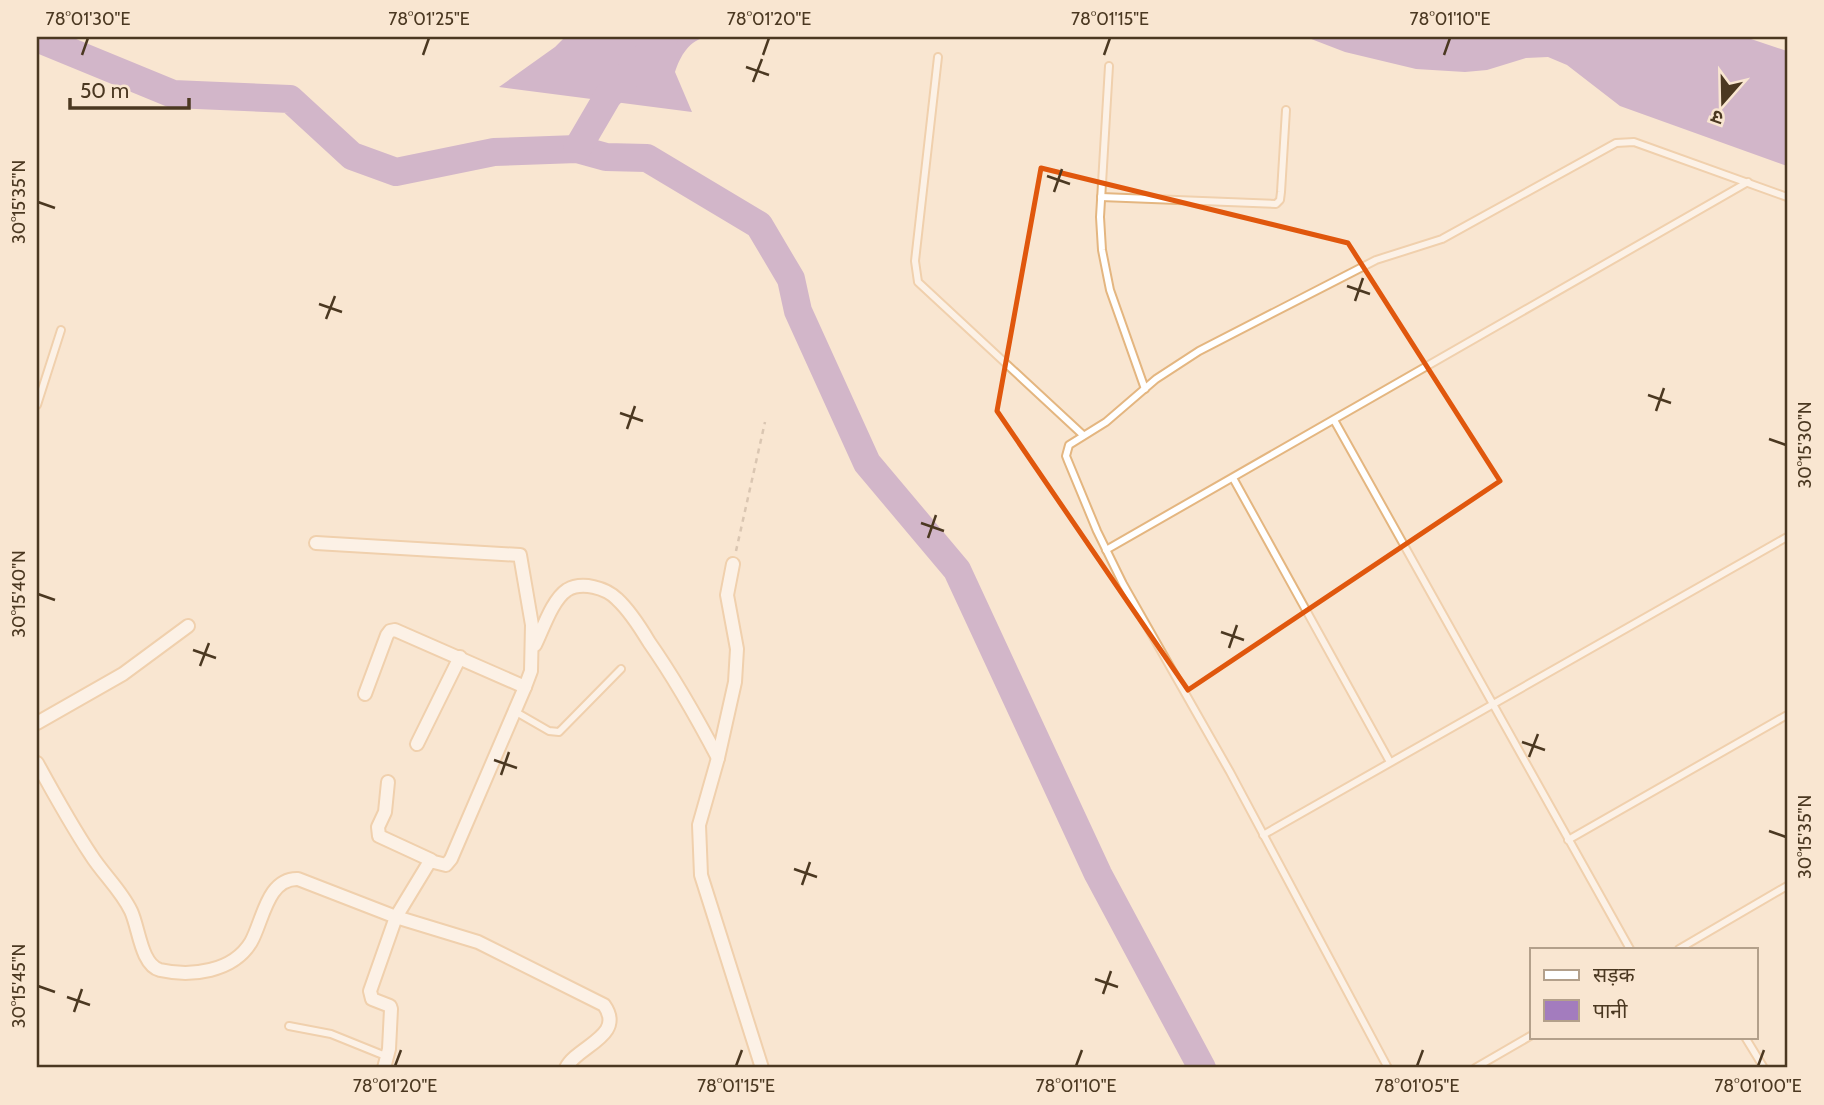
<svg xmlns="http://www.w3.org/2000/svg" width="1824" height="1105" font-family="Cabin,'Noto Sans Devanagari',sans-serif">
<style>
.water{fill:#a37cbe}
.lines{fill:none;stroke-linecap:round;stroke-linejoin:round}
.river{stroke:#a37cbe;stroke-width:28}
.lane-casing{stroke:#e4b680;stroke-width:10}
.street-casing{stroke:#e4b680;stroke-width:16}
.path{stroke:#b4a18c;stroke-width:2.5;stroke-dasharray:5 5;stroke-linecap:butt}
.lane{stroke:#fff;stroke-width:6}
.street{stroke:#fff;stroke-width:12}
.marked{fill:none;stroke:#e0570d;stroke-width:5;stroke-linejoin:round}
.ticks{fill:none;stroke:#4b3821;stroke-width:2.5}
.neatline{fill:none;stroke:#4b3821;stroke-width:2.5}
.ticks-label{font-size:18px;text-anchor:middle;fill:#4b3821}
</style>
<rect width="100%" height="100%" fill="#f9e6d1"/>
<g class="water">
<path d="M565,37h143c-19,2 -28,20 -33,35l17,40 -193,-25 56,-40z"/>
<polygon points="1306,37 1738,37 1751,39 1787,51 1787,166 1620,106 1567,65 1548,57 1526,58 1487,70 1465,72 1416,69 1345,52"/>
</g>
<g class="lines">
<g class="river">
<polyline points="38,37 44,41 173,94 290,99 352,156 396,172 494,152 577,149 606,157 647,158 759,225 791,279 798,311 867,463 957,570 1098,874 1202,1068"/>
<polyline points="577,149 608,96 664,37"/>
</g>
<defs>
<g id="lane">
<polyline points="938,57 915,261 918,282 1083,435"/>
<polyline points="1109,66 1100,217 1102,250 1110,290 1145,389"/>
<polyline points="1101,197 1276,204 1280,200 1281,192 1286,110"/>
<polyline points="37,405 61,330"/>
<polyline points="1334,420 1630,949"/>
<polyline points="1233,478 1390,762"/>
<polyline points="1106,550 1748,182"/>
<polyline points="516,712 549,731 559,732 621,669"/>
<polyline points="1263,835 1787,537"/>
<polyline points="1568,840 1787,715"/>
<polyline points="1679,949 1787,886"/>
<polyline points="289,1026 331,1034 388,1057"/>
<polyline points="1745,1037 1764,1068"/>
<polyline points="1388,1068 1230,772 1123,584 1097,531 1068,461 1066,456 1069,445 1106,422 1156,379 1199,351 1376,260 1442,239 1616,143 1634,142 1787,197"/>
<polyline points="1475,1068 1532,1035"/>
</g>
<g id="street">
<polyline points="316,543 520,555 532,625 531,671 525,687 451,859 446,865 430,861 396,917 370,991 372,999 390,1006 391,1009 389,1049 384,1068"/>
<polyline points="733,564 727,595 737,649 735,682 718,758 699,825 701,875 762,1068"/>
<path d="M535,645c8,-16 17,-45 32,-55 15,-9 39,-2 50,9 13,12 23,28 32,43 26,37 48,76 69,116"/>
<polyline points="365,694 387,635 390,631 395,630 525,687"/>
<polyline points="37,723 123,674 188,626"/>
<polyline points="417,744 460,657"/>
<path d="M37,763c17,31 34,62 54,92 12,19 30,35 40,56 8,17 10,54 29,59 31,7 73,2 91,-28 12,-21 16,-64 47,-63l98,38 82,25 126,63c22,31 -27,41 -38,63"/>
<polyline points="388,782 385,812 378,827 379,836 431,860"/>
</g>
</defs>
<use href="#lane" class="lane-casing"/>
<use href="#street" class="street-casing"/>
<polyline class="path" points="736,551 765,422"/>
<use href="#lane" class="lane"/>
<use href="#street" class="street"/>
</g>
<path d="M0 0H1824V1105H0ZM1041,168l307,75 152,238 -312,209 -191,-279z" fill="#f9e6d1" fill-opacity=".55" fill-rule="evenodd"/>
<path class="marked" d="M1041,168l307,75 152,238 -312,209 -191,-279z"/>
<path class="ticks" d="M82,55l6,-17M423,55l6,-17M763,55l6,-17M1104,55l6,-17M1444,55l6,-17M746,67l23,8M753,82l9,-23M1047,176l23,8M1054,192l8,-23M38,202l17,6M1347,286l23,8M1355,301l8,-23M319,304l23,8M326,319l9,-23M1648,395l23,8M1656,411l8,-23M620,413l23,8M627,429l8,-23M1769,439l17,6M921,523l23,8M928,538l8,-23M38,594l17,6M1221,632l23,8M1229,648l8,-23M193,650l23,8M200,666l9,-23M1522,742l23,8M1529,757l9,-23M494,760l23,8M501,775l8,-23M1769,831l17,6M794,869l23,8M802,885l8,-23M1095,979l23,8M38,986l17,6M1103,994l8,-23M67,997l23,8M74,1012l8,-23M395,1066l6,-16M736,1066l6,-16M1076,1066l6,-16M1417,1066l6,-16M1758,1066l6,-16"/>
<rect width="1824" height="1105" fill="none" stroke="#f9e6d1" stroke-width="77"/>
<rect x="1530" y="948" width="228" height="91" fill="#f9e6d1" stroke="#b3a08b" stroke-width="2"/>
<rect x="1544" y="970" width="35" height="10" fill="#ffffff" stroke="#b3a08b" stroke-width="2"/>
<text x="1593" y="982" font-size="21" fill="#4b3821">सड़क</text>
<rect x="1544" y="1000" width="35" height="21" fill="#a37cbe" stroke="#b3a08b" stroke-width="2"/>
<text x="1593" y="1018" font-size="21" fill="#4b3821">पानी</text>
<g transform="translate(1723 102) rotate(200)" stroke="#f9e6d1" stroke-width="5" paint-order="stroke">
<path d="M0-5L12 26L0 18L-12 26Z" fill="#4b3821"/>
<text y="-10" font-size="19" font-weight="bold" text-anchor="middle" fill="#4b3821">उ</text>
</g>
<path d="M70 98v10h119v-10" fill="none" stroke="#4b3821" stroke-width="3.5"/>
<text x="80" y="98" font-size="21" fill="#4b3821" stroke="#f9e6d1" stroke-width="5" paint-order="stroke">50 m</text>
<rect x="38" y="38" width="1748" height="1028" class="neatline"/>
<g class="ticks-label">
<text x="88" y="25">78°01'30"E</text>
<text x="429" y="25">78°01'25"E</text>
<text x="769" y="25">78°01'20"E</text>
<text x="1110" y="25">78°01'15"E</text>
<text x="1450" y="25">78°01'10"E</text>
<text transform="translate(19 202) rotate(-90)" y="6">30°15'35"N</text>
<text transform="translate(1805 445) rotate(-90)" y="6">30°15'30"N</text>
<text transform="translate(19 594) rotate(-90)" y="6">30°15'40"N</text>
<text transform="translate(1805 837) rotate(-90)" y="6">30°15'35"N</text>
<text transform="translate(19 986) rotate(-90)" y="6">30°15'45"N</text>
<text x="395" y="1092">78°01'20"E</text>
<text x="736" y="1092">78°01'15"E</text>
<text x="1076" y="1092">78°01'10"E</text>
<text x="1417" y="1092">78°01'05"E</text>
<text x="1758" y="1092">78°01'00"E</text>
</g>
</svg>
